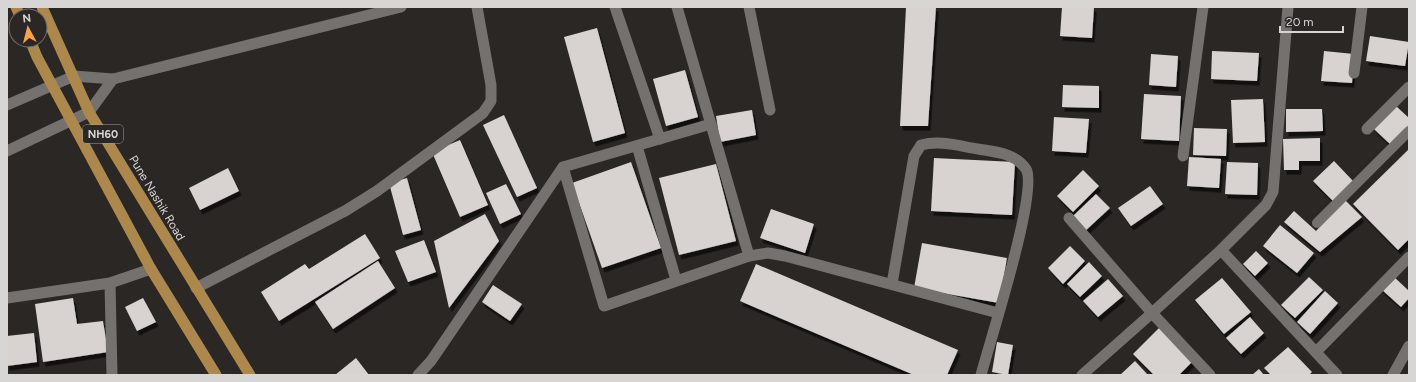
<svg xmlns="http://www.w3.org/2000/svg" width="1416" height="382" font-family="Figtree,sans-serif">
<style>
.building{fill:#d8d3d1;filter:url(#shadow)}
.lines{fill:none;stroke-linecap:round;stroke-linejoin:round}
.service{stroke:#75716f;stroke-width:10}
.minor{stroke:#75716f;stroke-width:11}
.trunk{stroke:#ad884c;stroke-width:11}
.labels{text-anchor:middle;stroke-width:4;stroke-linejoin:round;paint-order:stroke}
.shield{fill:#2a2725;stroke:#a4a2a0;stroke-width:1}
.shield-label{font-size:11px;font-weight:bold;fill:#d8d6d5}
.street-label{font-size:12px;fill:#d8d6d5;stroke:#2a2725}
</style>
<defs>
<filter id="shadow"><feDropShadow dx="2.5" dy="4.5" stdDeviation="0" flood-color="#0009"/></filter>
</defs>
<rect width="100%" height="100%" fill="#2a2725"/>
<g class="building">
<polygon points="906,7 936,7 928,126 900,126"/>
<polygon points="1062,7 1094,7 1092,38 1060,36"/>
<polygon points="597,28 625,133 593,142 564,37"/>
<polygon points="1370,36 1409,42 1405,66 1366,61"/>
<polygon points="1212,51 1259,53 1257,81 1211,79"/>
<polygon points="1324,51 1354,54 1352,83 1321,81"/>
<polygon points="1151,54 1178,56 1176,87 1149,85"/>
<polygon points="685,70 698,117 666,126 653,79"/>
<polygon points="1063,85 1099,86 1099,108 1062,107"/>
<polygon points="1144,94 1181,96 1179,141 1141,139"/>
<polygon points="1263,99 1265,142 1233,143 1231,100"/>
<polygon points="1396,106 1409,118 1409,126 1391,145 1374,129"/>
<polygon points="1286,109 1322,109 1323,131 1286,132"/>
<polygon points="752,110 756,135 720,142 716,116"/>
<polygon points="504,115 537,188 517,197 483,125"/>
<polygon points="1054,117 1089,119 1086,153 1052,151"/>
<polygon points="1194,128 1227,129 1226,156 1193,155"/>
<polygon points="1320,138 1320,161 1299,161 1299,170 1284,170 1283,139"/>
<polygon points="460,140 488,205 460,217 432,152"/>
<polygon points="1409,149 1409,239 1398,250 1353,204"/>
<polygon points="1189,157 1221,159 1219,188 1187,186"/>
<polygon points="934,158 1015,162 1012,215 931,211"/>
<polygon points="1334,161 1354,182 1334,202 1313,181"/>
<polygon points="631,162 661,248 602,268 572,183"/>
<polygon points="1227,162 1258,163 1257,195 1225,194"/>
<polygon points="716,164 736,241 679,255 659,178"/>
<polygon points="228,168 239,191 200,210 189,188"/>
<polygon points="1083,170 1099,186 1073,212 1057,196"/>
<polygon points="407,178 421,230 403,235 389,183"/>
<polygon points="506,184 521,214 500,224 486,193"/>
<polygon points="1150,186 1163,204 1131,226 1118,208"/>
<polygon points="1096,194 1110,208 1084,232 1071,218"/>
<polygon points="1345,200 1362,217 1320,252 1284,222 1294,211 1316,231"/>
<polygon points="771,209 814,224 805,253 760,238"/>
<polygon points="485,214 499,241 449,308 434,241"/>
<polygon points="1280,225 1314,253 1297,273 1263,246"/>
<polygon points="365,234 380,258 279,321 261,292 305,264 309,269"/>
<polygon points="424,240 436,272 408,282 395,251"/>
<polygon points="922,243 1007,258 999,303 914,288"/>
<polygon points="1070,246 1085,261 1063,284 1048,268"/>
<polygon points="1256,251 1268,263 1255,276 1243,264"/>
<polygon points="378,261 395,288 333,329 315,302"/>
<polygon points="1089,262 1102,276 1080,297 1067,284"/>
<polygon points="756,264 958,350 947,375 914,375 740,301"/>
<polygon points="1392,275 1409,291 1409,298 1401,307 1380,288"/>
<polygon points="1309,277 1323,290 1295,318 1281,305"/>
<polygon points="1222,278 1251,312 1224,334 1195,300"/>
<polygon points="1108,279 1123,296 1098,317 1083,301"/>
<polygon points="493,285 522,304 510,321 482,302"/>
<polygon points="1325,291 1338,303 1310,334 1297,322"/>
<polygon points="73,298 77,324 103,321 108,352 43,362 35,304"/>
<polygon points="143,298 156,322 137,331 125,307"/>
<polygon points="1250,317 1264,333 1241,354 1226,338"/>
<polygon points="1159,328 1192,362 1179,375 1154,375 1133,354"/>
<polygon points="34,333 37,362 7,366 7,336"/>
<polygon points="997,342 1013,345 1008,375 992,372"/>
<polygon points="1288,347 1312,372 1309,375 1271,375 1264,368"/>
<polygon points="356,358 369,375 335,375"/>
<polygon points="1135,361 1148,375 1120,375"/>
<polygon points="1259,369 1264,375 1252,375"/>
</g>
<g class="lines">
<polyline class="service" points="1317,223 1409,131"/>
<g class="minor">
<polyline points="615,7 660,139"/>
<polyline points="677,7 749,256"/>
<polyline points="749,7 770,110"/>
<polyline points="1354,73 1362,7"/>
<polyline points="113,79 401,7"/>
<polyline points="7,105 74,76 113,79 89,112 7,151"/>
<polyline points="1367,129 1409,87"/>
<polyline points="637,146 676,280"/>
<polyline points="1183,156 1203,7"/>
<polyline points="563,167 604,306 749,256 768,253 785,256 998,313"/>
<polyline points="1069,218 1152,313 1221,250 1266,205 1273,192 1288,7"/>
<polyline points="1221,250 1337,375"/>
<polyline points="110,283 112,375"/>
<path d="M892,284l22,-128 7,-11c19,-5 38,1 57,4 18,3 37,4 48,20 13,21 -37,175 -45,206"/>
<polyline points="196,288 345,211 377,191 483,113 491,101 491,85 477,7"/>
<polyline points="7,298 110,283 151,269"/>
<polyline points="1316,352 1409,257"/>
<polyline points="418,375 431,361 563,167 711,124"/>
<polyline points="1082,375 1152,313 1210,375"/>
<polyline points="1393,375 1409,346"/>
</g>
<g class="trunk">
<polyline points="16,7 20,16"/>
<polyline points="42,7 89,112 250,375"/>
<polyline points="30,40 37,57 151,269 216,375"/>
</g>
</g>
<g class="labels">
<rect class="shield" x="83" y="125" width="40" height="18" rx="3"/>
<g class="shield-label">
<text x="103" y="138">NH60</text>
</g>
<g class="street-label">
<text transform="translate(157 198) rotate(59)" y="4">Pune Nashik Road</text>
</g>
</g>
<rect width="1416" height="382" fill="none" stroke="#d8d6d5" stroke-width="16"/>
<g transform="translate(28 28) rotate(353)"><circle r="19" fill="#2a2725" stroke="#706d6b"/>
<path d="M0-3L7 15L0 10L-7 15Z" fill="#f8a14a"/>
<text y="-6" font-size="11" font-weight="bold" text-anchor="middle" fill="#d8d6d5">N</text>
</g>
<path d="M1280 26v6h63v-6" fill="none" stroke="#d8d6d5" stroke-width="2"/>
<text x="1286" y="26" font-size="12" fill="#d8d6d5" stroke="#2a2725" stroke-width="3" paint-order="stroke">20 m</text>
</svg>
